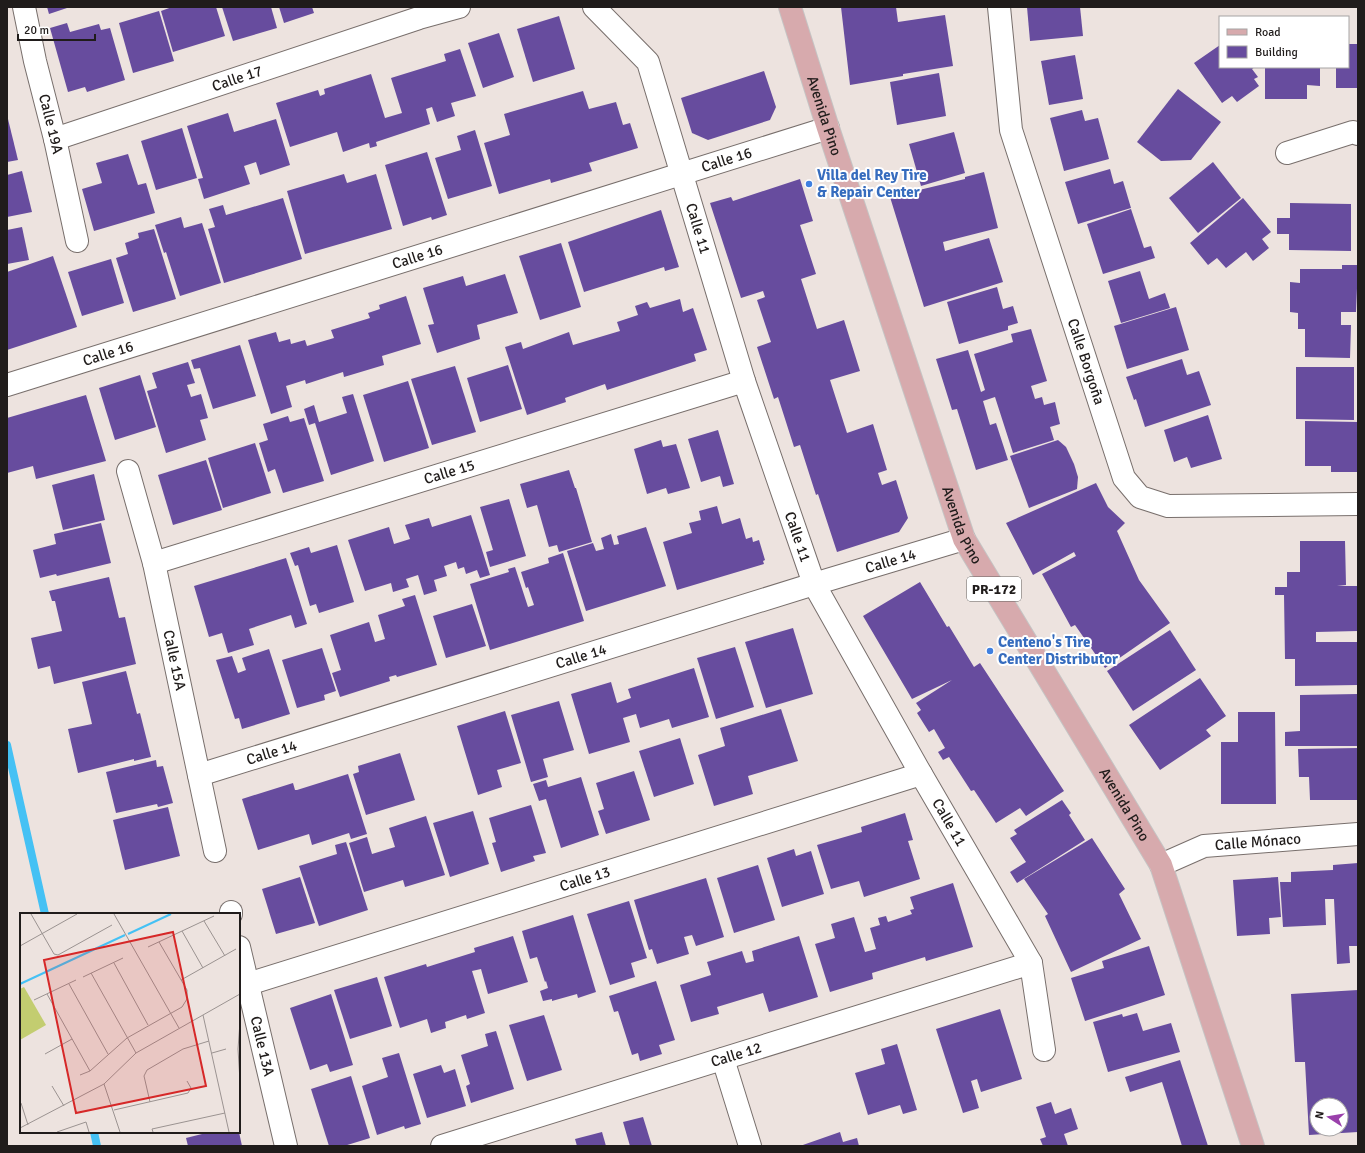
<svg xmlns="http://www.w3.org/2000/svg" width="1365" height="1153" font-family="Signika,sans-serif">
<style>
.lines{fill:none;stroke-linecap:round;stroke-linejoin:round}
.stream{stroke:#45c1f4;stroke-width:8}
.building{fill:#674c9e;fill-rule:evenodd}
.minor-casing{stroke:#786f6c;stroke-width:24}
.major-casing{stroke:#c5c4c4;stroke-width:24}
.minor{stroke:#fff;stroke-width:22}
.major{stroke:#d7aaad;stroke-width:22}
.shop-dot{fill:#3f7fe0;stroke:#fff;stroke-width:1.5}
.labels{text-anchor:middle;stroke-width:4;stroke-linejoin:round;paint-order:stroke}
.shield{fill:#fff;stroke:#63605f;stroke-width:1}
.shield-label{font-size:14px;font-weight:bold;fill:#201c1b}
.street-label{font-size:15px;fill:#201c1b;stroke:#fff}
.shop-label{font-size:15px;font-weight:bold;fill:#366cbe;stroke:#fff;text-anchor:start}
.inset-river{fill:none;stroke:#45c1f4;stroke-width:2}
.inset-road{fill:none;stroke:#9b9391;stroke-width:1}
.view{fill:#d62828;fill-opacity:0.15;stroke:#d62828;stroke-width:2}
.inset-edge{fill:none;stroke:#201c1b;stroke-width:2}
</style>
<rect width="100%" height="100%" fill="#ede3df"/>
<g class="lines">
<g class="stream">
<polyline points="7,745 45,914"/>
<polyline points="94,1132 97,1146"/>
</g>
</g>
<g class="building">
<polygon points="47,7 70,7 49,14"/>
<polygon points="172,7 216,7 225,36 173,52 161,11"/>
<polygon points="222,7 271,7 277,28 233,41"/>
<polygon points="279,7 312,7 314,13 284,23"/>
<polygon points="841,7 896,7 898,22 945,15 953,66 903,74 903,76 850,85"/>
<polygon points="1027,7 1080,7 1083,36 1030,41"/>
<polygon points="159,11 174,61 133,73 119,23"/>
<polygon points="559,16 575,69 533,82 517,29"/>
<polygon points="67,23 70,32 99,24 101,30 110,28 125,80 87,92 85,87 68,92 50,28"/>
<polygon points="499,33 514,77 483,88 468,43"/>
<polygon points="1348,44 1358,44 1358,88 1336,88 1336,67 1348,67"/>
<polygon points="1220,45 1220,67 1255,67 1252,69 1258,77 1254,79 1259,86 1237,102 1232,96 1222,103 1194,63"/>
<polygon points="460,49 476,96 451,103 455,116 437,122 432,107 426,109 430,124 376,142 377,146 370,148 369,143 343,152 337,132 290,147 276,103 318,90 320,96 325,94 324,89 371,74 385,118 402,113 391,78 446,61 444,54"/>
<polygon points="1075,55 1083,99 1049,105 1041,61"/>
<polygon points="1265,67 1320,67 1320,86 1307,85 1307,99 1265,99"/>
<polygon points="764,71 776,107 770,120 708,140 692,133 681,98"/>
<polygon points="939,73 946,116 897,125 890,82"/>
<polygon points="1178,89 1221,122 1191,160 1161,161 1137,142"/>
<polygon points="583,91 589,109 616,102 623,125 630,123 638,148 589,163 592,171 551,183 550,179 543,181 499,194 484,143 510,135 504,114"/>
<polygon points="1082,110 1085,121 1098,118 1109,159 1064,171 1050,118"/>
<polygon points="228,113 234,132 276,119 290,165 260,175 256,162 244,166 250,184 204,199 198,179 203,178 187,126"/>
<polygon points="7,115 18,160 7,162"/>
<polygon points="182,128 197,178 156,190 141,141"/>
<polygon points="475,130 492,186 448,199 435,158 461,150 457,136"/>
<polygon points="954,132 965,173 921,186 909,144"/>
<polygon points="427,152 447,215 432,220 431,217 403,226 385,165"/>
<polygon points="128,154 138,185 146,183 155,213 94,231 82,189 102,183 96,163"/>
<polygon points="1213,162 1241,198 1198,233 1169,198"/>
<polygon points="1110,169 1114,184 1123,181 1131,208 1078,224 1065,182"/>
<polygon points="22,171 32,212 7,217 7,175"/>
<polygon points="984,172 998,228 943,242 945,251 989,238 1003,282 924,307 890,197 965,179 965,177"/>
<polygon points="344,174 347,183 376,174 392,229 305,254 287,191"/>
<polygon points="800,179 813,221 800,225 816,274 801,279 817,329 844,320 860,371 830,380 847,433 873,424 887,470 878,473 882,485 896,480 908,518 899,532 837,552 818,494 816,495 800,445 794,447 778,397 774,399 757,347 771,342 757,300 765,297 763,291 741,298 710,203 731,197 733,201"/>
<polygon points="283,198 302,259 224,283 208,229 215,227 209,209 223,205 226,215"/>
<polygon points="1243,198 1271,232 1262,239 1269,248 1253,261 1246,252 1226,268 1217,258 1208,265 1190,243"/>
<polygon points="1290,203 1351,204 1351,251 1289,250 1289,234 1277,234 1277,218 1290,218"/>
<polygon points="1131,209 1144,248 1151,246 1155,258 1103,274 1087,224"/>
<polygon points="661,210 679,267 665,271 664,267 584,292 568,242"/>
<polygon points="181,217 184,228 202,223 221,283 180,296 166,252 164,253 155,225"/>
<polygon points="22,227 29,260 7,264 7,230"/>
<polygon points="154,229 176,299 133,312 116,258 128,254 125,243 139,238 138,233"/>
<polygon points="561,243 581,307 540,320 519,256"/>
<polygon points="53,256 77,327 7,350 7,272"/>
<polygon points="111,259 124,303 82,316 68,272"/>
<polygon points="1342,265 1358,265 1356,312 1341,312 1341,325 1351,325 1350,358 1305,357 1305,329 1298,329 1298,313 1290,312 1290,282 1300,283 1300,269 1342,269"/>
<polygon points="1140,271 1149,299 1165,293 1170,308 1121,323 1108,281"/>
<polygon points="505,274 518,313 477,325 480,339 437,353 428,325 434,324 423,288 463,276 466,286"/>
<polygon points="997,287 1003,309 1013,306 1018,323 1008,326 1008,330 959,344 947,302"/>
<polygon points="406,296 421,344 382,356 384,365 344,377 343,372 306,384 305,380 286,386 292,407 271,414 248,340 276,332 279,342 290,339 291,344 305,340 307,346 334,338 331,330 370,318 368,313 380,309 379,305"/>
<polygon points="680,299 683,312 693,308 707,350 694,354 696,361 607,390 605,384 565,398 566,402 527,415 505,347 521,342 523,349 569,332 573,345 620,331 617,322 638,315 635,306 647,302 650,308"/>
<polygon points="1176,307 1189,350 1127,369 1114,326"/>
<polygon points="1031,329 1047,381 1031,386 1035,399 1042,397 1044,405 1055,402 1060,424 1050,427 1054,440 1013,453 995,397 983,401 990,425 996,423 1008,460 976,470 957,409 952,410 936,359 968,350 981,392 985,390 974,354 1013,342 1011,334"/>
<polygon points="240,345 256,396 213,409 200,368 194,369 191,360"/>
<polygon points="1182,359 1187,375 1199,371 1211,405 1145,427 1136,399 1134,400 1126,377"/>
<polygon points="188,362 195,383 187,385 191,397 201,394 208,418 200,420 206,440 166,453 147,391 157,388 152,373"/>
<polygon points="508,365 522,409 480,422 467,378"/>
<polygon points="455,366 476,432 432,445 411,379"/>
<polygon points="1296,367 1354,367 1354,420 1296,419"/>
<polygon points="140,375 156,427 115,440 99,388"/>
<polygon points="408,381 429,448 384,462 363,395"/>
<polygon points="353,394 374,461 331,475 315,423 309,425 304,409 314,405 319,422 347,413 342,397"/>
<polygon points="86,395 106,461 36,479 33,466 7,473 7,418"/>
<polygon points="1208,415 1222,459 1191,468 1187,457 1174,462 1164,430"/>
<polygon points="288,416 290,422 304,418 324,481 283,493 275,469 268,472 259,443 268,440 263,424"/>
<polygon points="1305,421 1358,422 1358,472 1331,472 1331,466 1305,466"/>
<polygon points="718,430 734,484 723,487 720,476 701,482 688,439"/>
<polygon points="661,440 663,447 676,444 690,488 668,494 666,488 647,494 634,449"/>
<polygon points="1058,440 1066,447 1074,464 1078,477 1077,489 1029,508 1010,456"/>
<polygon points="255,443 271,493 223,508 208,458"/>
<polygon points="206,460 222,510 173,525 158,475"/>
<polygon points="569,470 575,488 576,488 592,542 559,552 557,545 549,547 537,505 527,508 520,484"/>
<polygon points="94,474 105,520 63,530 52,485"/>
<polygon points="1096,483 1108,507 1125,523 1117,531 1139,580 1170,623 1105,668 1075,625 1071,627 1042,574 1076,556 1074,552 1033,575 1006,523"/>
<polygon points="509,499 526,556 490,567 486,552 493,550 480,507"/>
<polygon points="717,506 722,524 740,518 746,539 752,537 753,542 759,540 765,560 763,561 764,564 677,590 663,542 692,533 689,523 701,520 699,511"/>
<polygon points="471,515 490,575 480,578 477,570 466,574 464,567 458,569 456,562 444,566 447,576 434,580 437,591 424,595 418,575 406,579 409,587 393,592 391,583 365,591 348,540 389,527 394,544 410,539 405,525 429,518 432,527"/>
<polygon points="101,523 111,563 57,576 56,574 40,578 33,550 56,544 54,534"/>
<polygon points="646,527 666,586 586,611 567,551 593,543 596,551 604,549 601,538 611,534 614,545 619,544 617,536"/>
<polygon points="1300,541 1345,541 1346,585 1337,586 1358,586 1358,631 1316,632 1316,642 1358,642 1358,685 1295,686 1295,659 1285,659 1284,595 1275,595 1275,587 1287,587 1287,572 1300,572"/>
<polygon points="337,545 354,602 319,613 316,604 310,606 298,565 295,566 290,553 309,547 311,553"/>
<polygon points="563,553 584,621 490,650 470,584 509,572 508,569 515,567 528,607 534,605 528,587 526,588 521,572 549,563 548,558"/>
<polygon points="286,558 307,624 295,628 291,615 249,629 254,645 228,653 222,633 209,637 194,586"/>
<polygon points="109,577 119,618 125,617 136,664 54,684 50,666 38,669 31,638 62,631 55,601 52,601 49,591"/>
<polygon points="920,582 947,627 949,626 974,667 980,663 1064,791 1026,816 1020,808 996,823 974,790 971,791 949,757 943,760 938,752 945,748 934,729 929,732 917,713 921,710 916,703 952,680 912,699 863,616"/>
<polygon points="415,595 437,665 397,677 396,675 389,677 390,681 340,697 332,673 341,670 330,635 369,622 375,642 385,639 378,615 405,606 402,599"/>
<polygon points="472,604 486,646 446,658 433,616"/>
<polygon points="793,628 813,694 766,708 745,642"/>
<polygon points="1170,630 1196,670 1133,711 1107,671"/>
<polygon points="735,647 754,707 716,719 697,658"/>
<polygon points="322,648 336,691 324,695 325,700 297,708 282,660"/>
<polygon points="269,649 290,714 242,729 239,718 235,719 216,660 232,656 238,673 246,670 242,658"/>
<polygon points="694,668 709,717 672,728 669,719 640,728 636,714 623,718 630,742 589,754 571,694 611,682 617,703 631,698 628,689"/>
<polygon points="126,671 137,714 140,713 151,757 134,761 134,759 78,773 68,729 92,724 82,682"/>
<polygon points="1200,678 1226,716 1206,730 1211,736 1160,770 1129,725"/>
<polygon points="1358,694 1358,746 1285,746 1285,732 1300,731 1300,695"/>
<polygon points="559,701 574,750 543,759 548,777 531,782 511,715"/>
<polygon points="781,709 798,761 748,776 753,794 714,806 698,755 725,746 720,728"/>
<polygon points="505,711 521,763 497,770 502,787 478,795 457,726"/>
<polygon points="1238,712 1275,712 1276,804 1221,804 1221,742 1238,742"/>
<polygon points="680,738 694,784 654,797 639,751"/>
<polygon points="1358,748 1358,800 1310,800 1309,777 1299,777 1298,749"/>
<polygon points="400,753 415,800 366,815 353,774 359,772 358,766"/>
<polygon points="156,760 157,767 163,766 173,803 158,807 157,804 116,813 106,772"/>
<polygon points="634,771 650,820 606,834 598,811 604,809 596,783"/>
<polygon points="348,774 367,834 351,839 349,833 312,845 309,834 258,850 242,799 293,783 295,790 297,790"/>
<polygon points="581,777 599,835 561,848 546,799 539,801 533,784 546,780 548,787"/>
<polygon points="1062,800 1071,813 1069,815 1085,840 1017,883 1010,872 1026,862 1010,838 1017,834 1014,830"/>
<polygon points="531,805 546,853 533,856 535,861 501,872 492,843 496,842 489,818"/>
<polygon points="168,807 180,856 125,870 113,820"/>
<polygon points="473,811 489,864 450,877 433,823"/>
<polygon points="905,813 913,840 908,841 920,879 864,897 859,881 831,889 817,845 862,832 861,827"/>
<polygon points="426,816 445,875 405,887 403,880 364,892 349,843 367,837 372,854 395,847 389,828"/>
<polygon points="1092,838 1125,889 1119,894 1141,939 1071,972 1045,916 1048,914 1024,879"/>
<polygon points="346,842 368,910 319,926 299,866 337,854 335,845"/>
<polygon points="794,849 796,856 811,851 824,894 782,907 767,858"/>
<polygon points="1358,863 1358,946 1349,946 1350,963 1337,964 1334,899 1325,899 1326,925 1283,927 1280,882 1291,882 1291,872 1333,870 1333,865"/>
<polygon points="758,865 775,920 734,933 717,878"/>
<polygon points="300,877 315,923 276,934 262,889"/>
<polygon points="1278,877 1281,917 1269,918 1270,934 1237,936 1233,880"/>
<polygon points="706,878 724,937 696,946 692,935 684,937 689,954 657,964 652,949 649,950 634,900"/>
<polygon points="953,883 973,947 926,961 925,957 872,973 873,979 830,992 815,944 835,938 831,924 854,917 865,952 876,949 870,928 880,925 878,918 886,916 888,922 912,914 910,910 914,909 910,897"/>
<polygon points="629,901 647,958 631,963 635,977 610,985 587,914"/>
<polygon points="573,915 596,992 578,998 577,994 552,1001 552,999 543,1001 540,991 548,988 546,981 545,982 537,957 530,959 522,931"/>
<polygon points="513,936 528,982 488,994 481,969 472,971 485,1013 467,1019 466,1015 445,1022 446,1028 431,1033 427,1019 400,1028 384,977 426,964 427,967 475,952 474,948"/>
<polygon points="799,936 818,997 769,1012 763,993 717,1007 719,1014 691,1022 680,985 711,975 707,962 742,951 746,963 754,961 752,951"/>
<polygon points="1149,946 1165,995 1085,1021 1071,978 1104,968 1102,961"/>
<polygon points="377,977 392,1026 350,1039 334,990"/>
<polygon points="656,981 675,1040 659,1045 662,1054 640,1061 638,1053 632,1055 618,1011 614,1012 609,996"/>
<path d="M1358,990v142l-49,3 -4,-73h-10l-4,-68zM1317,1105h24v24h-24z"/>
<polygon points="331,994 353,1065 330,1072 327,1064 310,1070 290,1008"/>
<polygon points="1000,1009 1022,1079 981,1092 977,1079 971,1081 979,1108 963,1113 936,1029"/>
<polygon points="1137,1013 1143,1031 1171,1023 1180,1052 1108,1072 1093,1022 1122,1014 1123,1017"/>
<polygon points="544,1015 562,1070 527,1081 509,1025"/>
<polygon points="496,1031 514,1089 471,1103 466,1086 470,1084 461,1055 488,1046 485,1034"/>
<polygon points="897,1044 917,1110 903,1114 900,1105 868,1115 855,1073 885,1064 881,1049"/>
<polygon points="399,1053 421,1124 405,1129 404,1126 377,1135 362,1086 388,1077 382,1058"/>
<polygon points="1180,1060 1208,1146 1182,1146 1162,1082 1130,1092 1125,1077"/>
<polygon points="441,1065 444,1073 455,1069 466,1106 427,1118 413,1074"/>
<polygon points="351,1076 370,1138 344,1146 329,1146 311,1089"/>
<polygon points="1051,1102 1055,1114 1071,1108 1078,1129 1064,1134 1068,1146 1043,1146 1040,1139 1046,1137 1036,1107"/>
<polygon points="643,1117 652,1146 630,1146 623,1122"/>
<polygon points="210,1132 239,1132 242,1146 188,1146 186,1138"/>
<polygon points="602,1132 606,1146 577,1146 575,1139"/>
<polygon points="840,1132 843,1142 857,1138 859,1146 800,1146"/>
</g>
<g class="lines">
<defs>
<g id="minor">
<path id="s1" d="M24,7l11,54 20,78 22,102"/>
<path id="s2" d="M594,7l54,55 96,319 70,203 107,190 110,189 13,87"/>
<path id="s3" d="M999,7l12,123 113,348 16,19 28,9 190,-2"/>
<path id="s4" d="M55,139l364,-121 40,-11"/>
<polyline points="1287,153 1353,132 1358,134"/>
<path id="s5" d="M7,385l821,-257"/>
<path id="s6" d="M128,471l26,92 61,288"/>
<path id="s7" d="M154,563l590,-182"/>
<path id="s8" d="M199,775l615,-191 150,-45"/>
<path id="s9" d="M1161,865l43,-19 154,-12"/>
<polyline points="231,912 231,914"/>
<path id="s10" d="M239,947l47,199"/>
<path id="s11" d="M248,984l673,-210"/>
<polyline points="723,1059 750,1146"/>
<path id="s12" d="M442,1146l589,-183"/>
</g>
<g id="major">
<path id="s13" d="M790,7l38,121 136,411 197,326 92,281"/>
</g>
</defs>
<use href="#minor" class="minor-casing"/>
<use href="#major" class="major-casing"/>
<use href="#minor" class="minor"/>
<use href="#major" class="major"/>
</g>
<g class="shop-dot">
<circle cx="809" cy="184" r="4"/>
<circle cx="990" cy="651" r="4"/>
</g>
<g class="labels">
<rect class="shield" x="967" y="577" width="54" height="24" rx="3"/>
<g class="shield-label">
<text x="994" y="594">PR-172</text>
</g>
<g class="street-label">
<text dy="5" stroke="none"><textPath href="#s4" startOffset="192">Calle 17</textPath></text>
<text dy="5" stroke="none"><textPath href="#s13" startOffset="114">Avenida Pino</textPath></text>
<text dy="5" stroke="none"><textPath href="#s1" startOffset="120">Calle 19A</textPath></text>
<text dy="5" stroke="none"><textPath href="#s5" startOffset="754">Calle 16</textPath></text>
<text dy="5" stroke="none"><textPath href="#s2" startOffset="251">Calle 11</textPath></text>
<text dy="5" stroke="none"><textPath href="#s5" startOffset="430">Calle 16</textPath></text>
<text dy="5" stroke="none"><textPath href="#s5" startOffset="106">Calle 16</textPath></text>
<text dy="5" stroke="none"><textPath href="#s3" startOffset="367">Calle Borgoña</textPath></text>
<text dy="5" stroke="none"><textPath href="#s7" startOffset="309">Calle 15</textPath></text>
<text dy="5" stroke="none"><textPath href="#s13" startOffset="546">Avenida Pino</textPath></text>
<text dy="5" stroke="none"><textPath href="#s2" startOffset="575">Calle 11</textPath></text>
<text dy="5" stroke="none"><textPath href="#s8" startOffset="724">Calle 14</textPath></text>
<text dy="5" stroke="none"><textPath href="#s8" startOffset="400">Calle 14</textPath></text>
<text dy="5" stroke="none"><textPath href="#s6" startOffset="195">Calle 15A</textPath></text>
<text dy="5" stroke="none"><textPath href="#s8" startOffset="76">Calle 14</textPath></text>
<text dy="5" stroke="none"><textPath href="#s13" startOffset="870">Avenida Pino</textPath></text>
<text dy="5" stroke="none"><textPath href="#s2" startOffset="899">Calle 11</textPath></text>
<text dy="5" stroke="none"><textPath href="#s9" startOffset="101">Calle Mónaco</textPath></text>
<text dy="5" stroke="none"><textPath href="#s11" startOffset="353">Calle 13</textPath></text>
<text dy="5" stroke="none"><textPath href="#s10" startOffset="102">Calle 13A</textPath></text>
<text dy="5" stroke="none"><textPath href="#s12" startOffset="308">Calle 12</textPath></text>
</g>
<g class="shop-label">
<text x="817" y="180">Villa del Rey Tire<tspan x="817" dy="17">&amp; Repair Center</tspan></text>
<text x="998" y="647">Centeno's Tire<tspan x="998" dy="17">Center Distributor</tspan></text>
</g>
</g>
<g transform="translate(20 913)">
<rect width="220" height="220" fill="#ede3df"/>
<path d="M4,74l22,38 -26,15v-51z" fill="#c3cd70"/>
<path class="inset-river" d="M108,21l43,-20M0,71l105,-49"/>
<path class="inset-road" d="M11,1l23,40 4,1 54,-30M94,1l65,114M184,8l21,35M162,18l21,37M0,33l57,-32M128,34l66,-31M94,50l34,62M71,60l45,80M63,64l40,-19M161,67l55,-31M49,71l39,70M27,81l43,77M14,87l42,-20M183,102l26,117M220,109l-2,27 2,32M192,140l14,-4M25,141l27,-15M60,162l10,-4 37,-33 55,-31 5,-8v-9l-28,-48M84,171l16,48M32,173l12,20M130,189l-6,-26 3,-6 36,-21 26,-8M1,190l7,22M94,197l74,-17 3,-5 -4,-7M0,215l84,-44 32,-31 104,-59M37,219l29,-10 3,10M133,219l-1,-3 73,-16"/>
<path class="view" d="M153,19l33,154 -130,27 -32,-153z"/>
<rect width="220" height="220" class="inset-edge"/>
</g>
<rect width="1365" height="1153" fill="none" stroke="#201c1b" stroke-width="16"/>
<rect x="1219" y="16" width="130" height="52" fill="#ffffff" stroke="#a6a4a4"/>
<rect x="1227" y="29" width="20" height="6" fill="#d7aaad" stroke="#a6a4a4"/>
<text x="1255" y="36" font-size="12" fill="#201c1b">Road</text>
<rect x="1227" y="46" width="20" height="12" fill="#674c9e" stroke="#a6a4a4"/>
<text x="1255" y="56" font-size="12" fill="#201c1b">Building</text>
<g transform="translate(1329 1117) rotate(282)"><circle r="19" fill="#ffffff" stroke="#a6a4a4"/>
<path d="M0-3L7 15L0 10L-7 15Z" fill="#9a40ab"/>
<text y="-6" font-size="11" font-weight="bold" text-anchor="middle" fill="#201c1b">N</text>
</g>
<path d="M18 34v6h77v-6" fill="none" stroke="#201c1b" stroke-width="2"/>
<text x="24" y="34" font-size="12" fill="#201c1b" stroke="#ffffff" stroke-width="3" paint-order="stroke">20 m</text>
</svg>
